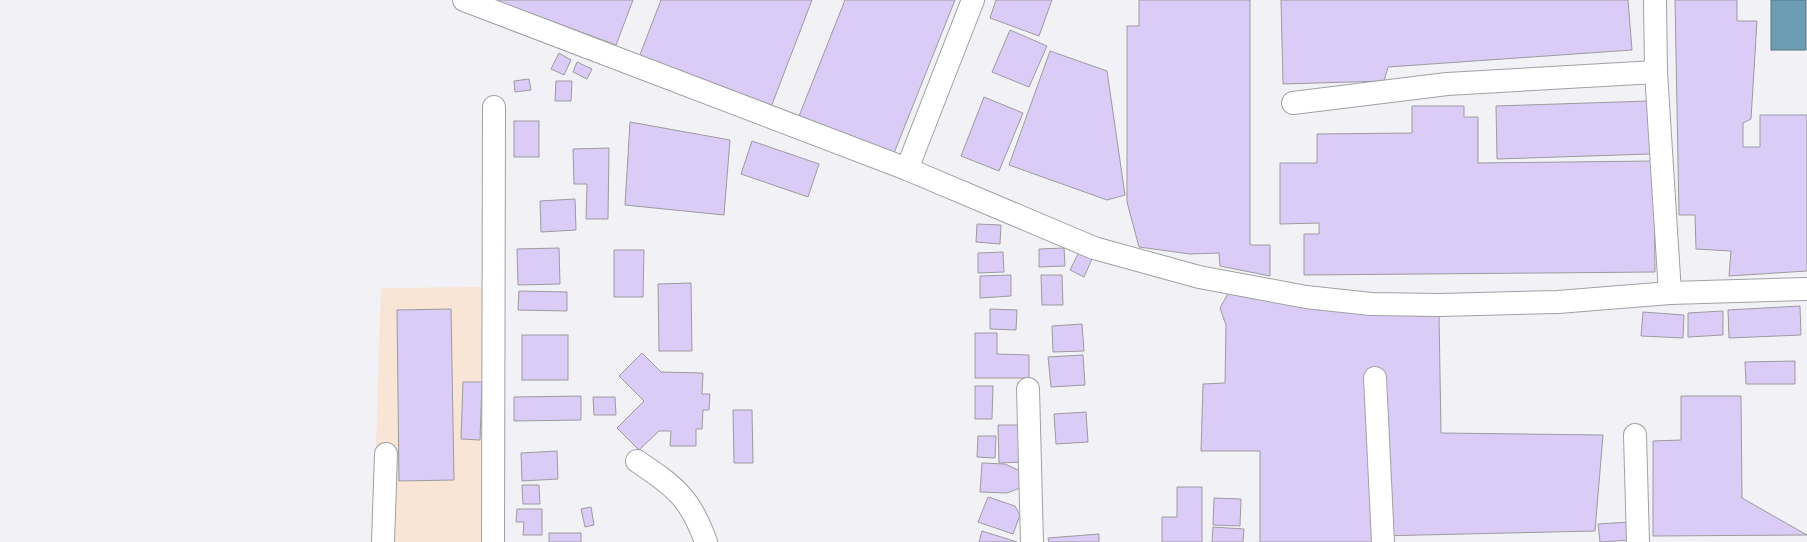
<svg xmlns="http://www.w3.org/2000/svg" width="1807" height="542" font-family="Ubuntu,sans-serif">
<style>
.industrial{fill:#f8e5d5}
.water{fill:#6d9db3;stroke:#547585}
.building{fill:#dbccf7;stroke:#9c9b9e}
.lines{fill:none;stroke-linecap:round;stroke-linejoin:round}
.minor-casing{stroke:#a1a1a5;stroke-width:24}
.minor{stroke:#fff;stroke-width:22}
</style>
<rect width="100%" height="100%" fill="#f2f2f6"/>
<polygon class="industrial" points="488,287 483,542 373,542 381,288"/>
<rect class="water" x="1771" y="0" width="35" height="50"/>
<g class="building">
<polygon points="495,0 633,0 616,45"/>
<polygon points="661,0 812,0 768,115 636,65"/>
<polygon points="845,0 955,0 894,153 799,116"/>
<polygon points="996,0 1052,0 1039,36 990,18"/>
<polygon points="1139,0 1250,0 1250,245 1270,245 1270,276 1220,266 1219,253 1190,254 1139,247 1127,202 1127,26 1139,26"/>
<polygon points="1281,0 1628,0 1632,50 1388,67 1384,81 1283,84"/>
<polygon points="1675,0 1737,0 1737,21 1757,21 1751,119 1743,123 1743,147 1760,147 1760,115 1807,115 1807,271 1729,276 1731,251 1696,249 1695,215 1679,215"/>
<polygon points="1010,30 1047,46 1029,87 992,72"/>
<polygon points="1050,51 1107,71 1125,195 1107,200 1009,165"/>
<polygon points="559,53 571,60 564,75 551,69"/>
<polygon points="577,62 592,69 587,79 573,72"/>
<polygon points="529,79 531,90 515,92 514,81"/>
<polygon points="556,81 572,81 571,101 555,101"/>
<polygon points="984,97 1023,113 999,171 961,156"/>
<polygon points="1649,101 1650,154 1497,159 1496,106"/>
<polygon points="1412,106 1464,106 1464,117 1478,117 1478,163 1654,161 1655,272 1304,275 1304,234 1319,234 1319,223 1280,224 1280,163 1317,163 1317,134 1412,133"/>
<rect x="514" y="121" width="25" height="36"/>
<polygon points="630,122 730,140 724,215 625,205"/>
<polygon points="752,141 819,164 808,197 741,174"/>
<polygon points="609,148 608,219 586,219 587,184 574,184 573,149"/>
<polygon points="575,199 576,230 541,232 540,201"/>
<polygon points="977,224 1001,225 1000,244 976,242"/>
<polygon points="559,248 560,284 518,285 517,249"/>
<polygon points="1064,248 1065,266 1039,267 1039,249"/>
<polygon points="614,250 644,250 643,297 614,297"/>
<polygon points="1003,252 1004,272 978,273 978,253"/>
<polygon points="1079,252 1092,259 1084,277 1070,270"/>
<polygon points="1011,275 1011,296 980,298 980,276"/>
<polygon points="1041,275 1062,275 1063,305 1042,305"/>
<polygon points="691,283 692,351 659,351 658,284"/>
<polygon points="519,291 567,292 567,311 518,310"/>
<polygon points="1229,292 1439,315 1441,433 1603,435 1595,531 1378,536 1378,542 1260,542 1260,451 1201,451 1203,384 1225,383 1226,325 1220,308"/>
<polygon points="1800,306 1801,335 1729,338 1728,310"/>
<polygon points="451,309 454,480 399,481 397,310"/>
<polygon points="990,309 1017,310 1016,330 990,329"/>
<polygon points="1723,311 1723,335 1688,337 1688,313"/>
<polygon points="1643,312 1684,315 1683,338 1641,336"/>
<polygon points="1082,324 1084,351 1053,352 1052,326"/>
<polygon points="975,333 997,333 997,354 1029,355 1029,378 975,378"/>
<rect x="522" y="335" width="46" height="45"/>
<polygon points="642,353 661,372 703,373 702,394 710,394 709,410 703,410 702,429 696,429 696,446 670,446 671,431 659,431 639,450 617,428 644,401 619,376"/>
<polygon points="1083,355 1085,385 1051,387 1048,357"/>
<polygon points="1795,361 1795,384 1746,384 1745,362"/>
<polygon points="463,382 482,382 480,440 461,439"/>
<polygon points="975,386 993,386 992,419 975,419"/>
<polygon points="581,396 581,420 514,421 514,397"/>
<polygon points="1681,396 1741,396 1742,498 1807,535 1653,536 1653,441 1681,440"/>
<polygon points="593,397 615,397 616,415 594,415"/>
<polygon points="733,410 752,410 753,463 734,463"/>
<polygon points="1086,412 1088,442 1056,444 1054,414"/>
<polygon points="998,425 1023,425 1023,462 999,463"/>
<polygon points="978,436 996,436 995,458 977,457"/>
<polygon points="557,451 558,479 522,481 521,453"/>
<polygon points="982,463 1005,464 1020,471 1020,488 1007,493 980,492"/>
<polygon points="522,485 539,485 540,504 523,504"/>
<polygon points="1177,487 1202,487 1202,542 1162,542 1162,517 1177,517"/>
<polygon points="988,497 1015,506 1020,515 1013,534 978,522"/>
<polygon points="1214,498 1241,499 1240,526 1213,525"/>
<polygon points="591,507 594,525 585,527 581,509"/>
<polygon points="517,509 542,509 542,535 523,535 524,522 516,522"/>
<polygon points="1629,522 1630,540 1600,542 1598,524"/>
<polygon points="1213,527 1244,529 1243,542 1212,542"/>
<polygon points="982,531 1017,542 979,542"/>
<rect x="549" y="533" width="32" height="9"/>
<polygon points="1099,534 1099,542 1049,542 1048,538"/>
</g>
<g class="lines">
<defs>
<g id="minor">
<polyline points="464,0 907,169 1094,248 1199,277 1306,297 1371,304 1440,305 1558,302 1670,293 1807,289"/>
<polyline points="1655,0 1656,72 1670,293"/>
<polyline points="1293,103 1447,84 1656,72"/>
<polyline points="907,169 973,0"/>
<polyline points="1375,378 1383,542"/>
<polyline points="1028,389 1032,542"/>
<polyline points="1635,435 1638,542"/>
<path d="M637,461c38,26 53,36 69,81"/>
<polyline points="383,542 386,454"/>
<polyline points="493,542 494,107"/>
</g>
</defs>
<use href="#minor" class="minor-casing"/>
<use href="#minor" class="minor"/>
</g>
</svg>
